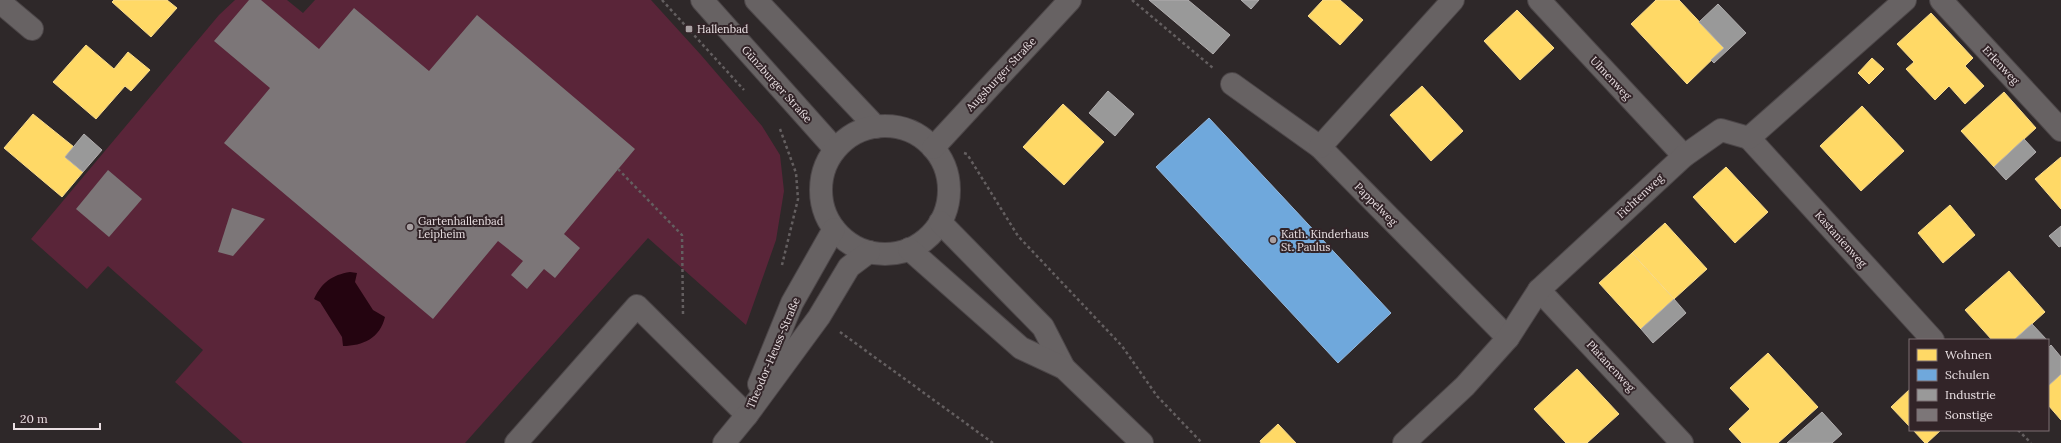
<svg xmlns="http://www.w3.org/2000/svg" width="2061" height="443" font-family="Lora,serif">
<style>
.green{fill:#5a2539}
.water{fill:#240410}
.homes{fill:#ffd966;stroke:#f9db8c}
.schools{fill:#6fa8dc;stroke:#94b9de}
.industry{fill:#999;stroke:#b1aeaf}
.building{fill:#7c7678}
.lines{fill:none;stroke-linecap:round;stroke-linejoin:round}
.minor-casing{stroke:#4c4648;stroke-width:24}
.path{stroke:#645f60;stroke-width:2.5;stroke-dasharray:3 3;stroke-linecap:butt}
.minor{stroke:#676263;stroke-width:22}
.poi-dot{fill:#a8a0a2;stroke:#322428;stroke-width:1.5}
.labels{text-anchor:middle;stroke-width:4;stroke-linejoin:round;paint-order:stroke}
.poi-label{font-size:11px;fill:#eae0e3;stroke:#322428;text-anchor:start}
.street-label{font-size:11px;fill:#eae0e3;stroke:#322428}
</style>
<rect width="100%" height="100%" fill="#2e2829"/>
<polygon class="green" points="235,0 287,0 303,13 315,0 651,0 701,55 762,126 780,155 784,191 776,240 746,325 648,238 465,443 243,443 175,382 203,350 108,266 87,289 31,239 219,15"/>
<path class="water" d="M350,272l7,1 -2,9 18,28 12,7c-5,21 -22,29 -42,29l-1,-9 -22,-35 -6,-3c8,-17 18,-24 36,-27z"/>
<g class="homes">
<polygon points="114,0 167,0 177,8 151,37 112,2"/>
<polygon points="1323,0 1340,0 1363,20 1340,45 1308,16"/>
<polygon points="1656,0 1679,0 1724,48 1687,84 1631,24"/>
<polygon points="1517,10 1554,48 1520,80 1484,41"/>
<polygon points="1931,13 1973,58 1965,66 1984,86 1965,104 1949,86 1935,100 1906,69 1914,62 1897,44"/>
<polygon points="86,45 114,69 128,52 150,70 131,91 125,86 96,119 53,82"/>
<polygon points="1872,58 1884,69 1869,84 1858,73"/>
<polygon points="1422,86 1463,131 1431,161 1390,115"/>
<polygon points="2004,92 2036,128 1994,167 1961,131"/>
<polygon points="1063,104 1104,142 1064,185 1023,147"/>
<polygon points="1862,106 1904,151 1861,191 1820,146"/>
<polygon points="33,114 74,147 65,157 83,172 62,197 4,148"/>
<polygon points="2061,157 2061,209 2035,179"/>
<polygon points="1726,167 1768,212 1735,243 1693,197"/>
<polygon points="1950,205 1975,235 1943,263 1918,233"/>
<polygon points="1665,223 1707,269 1674,299 1632,253"/>
<polygon points="1632,253 1674,299 1641,329 1599,283"/>
<polygon points="2009,271 2045,312 2014,340 1992,340 1965,310"/>
<polygon points="1768,353 1818,407 1778,443 1742,443 1729,429 1750,409 1730,388"/>
<polygon points="1577,369 1619,414 1587,443 1566,443 1534,409"/>
<polygon points="2061,374 2061,420 2048,405 2048,386"/>
<polygon points="1910,389 1910,427 1891,407"/>
<polygon points="1278,424 1296,443 1261,443 1260,441"/>
<polygon points="1913,430 1941,430 1927,443 1925,443"/>
</g>
<polygon class="schools" points="1209,118 1391,313 1338,363 1156,167"/>
<g class="industry">
<polygon points="1149,0 1188,0 1230,35 1213,54"/>
<polygon points="1241,0 1259,0 1251,9"/>
<polygon points="1718,4 1746,33 1714,63 1711,60 1724,48 1699,22"/>
<polygon points="1108,91 1134,114 1115,136 1089,113"/>
<polygon points="84,134 102,150 83,172 65,157"/>
<polygon points="2024,139 2036,152 2006,180 1994,167"/>
<polygon points="2061,226 2061,246 2059,247 2049,236"/>
<polygon points="1674,299 1686,313 1653,343 1641,329"/>
<polygon points="2032,324 2047,340 2014,340"/>
<polygon points="2051,345 2061,357 2061,374 2048,386 2048,348"/>
<polygon points="1822,412 1842,434 1832,443 1787,443"/>
</g>
<g class="building">
<polygon points="249,0 261,0 319,49 354,8 429,71 477,15 635,149 564,234 580,248 555,278 544,269 527,289 511,275 523,261 498,241 433,319 224,143 270,88 214,41"/>
<polygon points="108,170 142,199 109,237 76,209"/>
<polygon points="232,208 265,219 233,256 218,252"/>
</g>
<g class="lines">
<defs>
<g id="minor">
<polyline points="702,0 835,149"/>
<polyline points="756,0 876,127"/>
<polyline points="1539,0 1684,156"/>
<polyline points="1941,0 2061,130"/>
<polyline points="0,2 32,29"/>
<polyline points="1232,84 1320,147 1508,338"/>
<circle cx="885" cy="190" r="64"/>
<polyline points="1749,138 1933,340"/>
<polyline points="1320,147 1453,0"/>
<polyline points="933,148 1070,0"/>
<polyline points="940,222 1043,327 1064,368"/>
<polyline points="909,249 1021,348 1064,368 1142,443"/>
<polyline points="1539,290 1682,443"/>
<polyline points="759,384 792,303 834,229"/>
<polyline points="516,443 637,306 747,415"/>
<polyline points="724,443 747,415 819,317 849,267 869,252"/>
<polyline points="1404,443 1465,386 1508,338 1539,290 1684,156 1721,130 1749,138 1905,0"/>
</g>
</defs>
<use href="#minor" class="minor-casing"/>
<g class="path">
<polyline points="662,0 744,90"/>
<polyline points="1132,0 1213,68"/>
<polyline points="780,129 796,173 798,199 782,265"/>
<polyline points="964,153 967,154 1018,236 1122,346 1157,396 1202,443"/>
<polyline points="618,169 682,235 683,314"/>
<polyline points="840,332 993,443"/>
<polyline points="2018,430 2031,443"/>
</g>
<use href="#minor" class="minor"/>
</g>
<g class="poi-dot">
<rect x="685" y="25" width="8" height="8" rx="2"/>
<circle cx="410" cy="227" r="4"/>
<circle cx="1273" cy="240" r="4"/>
</g>
<g class="labels">
<g class="poi-label">
<text x="697" y="33">Hallenbad</text>
<text x="418" y="225">Gartenhallenbad<tspan x="418" dy="13">Leipheim</tspan></text>
<text x="1281" y="238">Kath. Kinderhaus<tspan x="1281" dy="13">St. Paulus</tspan></text>
</g>
<g class="street-label">
<text transform="translate(2001 65) rotate(47)" y="4">Erlenweg</text>
<text transform="translate(1001 74) rotate(-47)" y="4">Augsburger Straße</text>
<text transform="translate(1611 78) rotate(47)" y="4">Ulmenweg</text>
<text transform="translate(777 84) rotate(48)" y="4">Günzburger Straße</text>
<text transform="translate(1640 196) rotate(-43)" y="4">Fichtenweg</text>
<text transform="translate(1376 204) rotate(45)" y="4">Pappelweg</text>
<text transform="translate(1841 239) rotate(48)" y="4">Kastanienweg</text>
<text transform="translate(773 353) rotate(-67)" y="4">Theodor-Heuss-Straße</text>
<text transform="translate(1611 366) rotate(47)" y="4">Platanenweg</text>
</g>
</g>
<rect x="1909" y="339" width="140" height="92" fill="#322428" stroke="#7c6f73"/>
<rect x="1917" y="349" width="20" height="12" fill="#ffd966" stroke="#7c6f73"/>
<text x="1945" y="359" font-size="12" fill="#eae0e3">Wohnen</text>
<rect x="1917" y="369" width="20" height="12" fill="#6fa8dc" stroke="#7c6f73"/>
<text x="1945" y="379" font-size="12" fill="#eae0e3">Schulen</text>
<rect x="1917" y="389" width="20" height="12" fill="#999999" stroke="#7c6f73"/>
<text x="1945" y="399" font-size="12" fill="#eae0e3">Industrie</text>
<rect x="1917" y="409" width="20" height="12" fill="#7c7678" stroke="#7c6f73"/>
<text x="1945" y="419" font-size="12" fill="#eae0e3">Sonstige</text>
<path d="M14 423v6h86v-6" fill="none" stroke="#eae0e3" stroke-width="2"/>
<text x="20" y="423" font-size="12" fill="#eae0e3" stroke="#322428" stroke-width="3" paint-order="stroke">20 m</text>
</svg>
